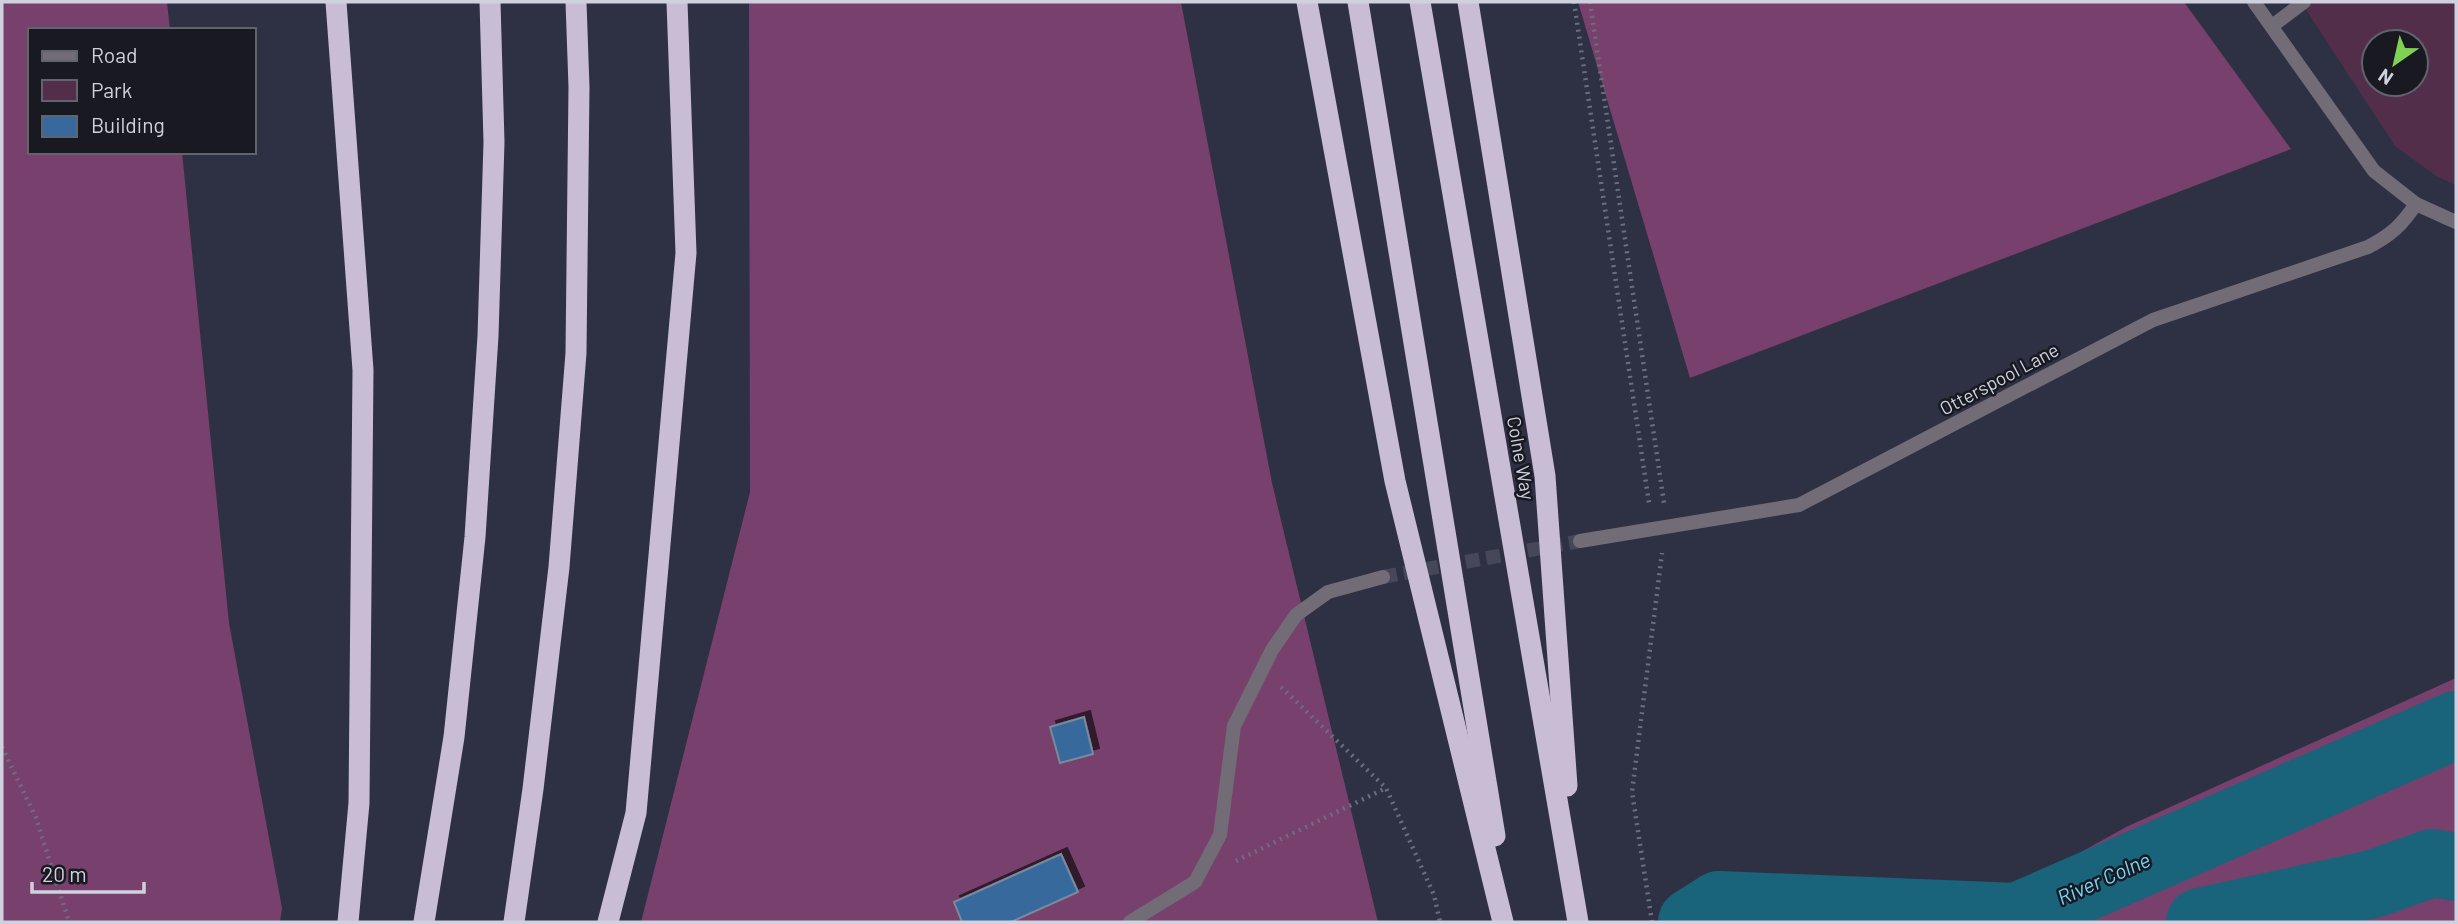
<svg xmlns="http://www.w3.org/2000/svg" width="2458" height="924" font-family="Barlow,sans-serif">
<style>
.green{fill:#532e4b;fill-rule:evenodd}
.forest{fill:#78406c}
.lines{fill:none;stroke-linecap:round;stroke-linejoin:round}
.river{stroke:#19647a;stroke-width:68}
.building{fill:#37699c;stroke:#798a9d;stroke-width:2;filter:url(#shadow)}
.street-tunnel{stroke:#46485a;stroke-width:14;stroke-dasharray:14 7;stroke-linecap:butt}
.path{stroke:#6c6e7f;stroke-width:4.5;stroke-dasharray:2 5;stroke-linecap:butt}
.lane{stroke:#716c76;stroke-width:14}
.street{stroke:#716c76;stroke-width:14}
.highway{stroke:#c8bdd4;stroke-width:21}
.labels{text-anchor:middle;stroke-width:5;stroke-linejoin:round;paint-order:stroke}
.street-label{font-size:19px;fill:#cfd1de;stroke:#181921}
.water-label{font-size:21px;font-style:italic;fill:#74d5f5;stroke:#181921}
</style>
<defs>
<filter id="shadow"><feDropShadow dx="6" dy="-6" stdDeviation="0" flood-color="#0009"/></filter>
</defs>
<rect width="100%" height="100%" fill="#2e3043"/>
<path class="green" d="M2301,2h155v183l-20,-9 -41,-30zM2374,42h42v42h-42z"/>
<g class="forest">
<polygon points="2,2 167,2 170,30 30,30 30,152 182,152 229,623 282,908 280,922 2,922"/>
<polygon points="749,2 1181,2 1272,483 1378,922 641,922 750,492"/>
<polygon points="1578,2 2184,2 2291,149 1690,378"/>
<polygon points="2456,678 2456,922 1956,922 2126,827"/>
</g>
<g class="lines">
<g class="river">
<polyline points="1692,922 1719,905 2017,917 2456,725"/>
<polyline points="2200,922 2373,884 2432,863 2456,867"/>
</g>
</g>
<g class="building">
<polygon points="1084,717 1093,754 1060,763 1050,727"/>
<polygon points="1061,854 1078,892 1011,922 962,922 954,902"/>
</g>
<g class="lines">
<polyline class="street-tunnel" points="1383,577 1580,541"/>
<g class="path">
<polyline points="1574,2 1649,503"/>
<polyline points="1590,2 1664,503"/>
<polyline points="1281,687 1386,788 1434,895 1440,922"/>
<polyline points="2,747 36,818 69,922"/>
<polyline points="1236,861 1386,788"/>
<polyline points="1652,922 1632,792 1662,553"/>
</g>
<polyline class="lane" points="2272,26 2304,2"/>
<g class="street">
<polyline points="2254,2 2374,171 2416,204 2456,222"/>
<path d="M1580,541l219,-36 354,-185 215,-73c23,-12 33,-21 48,-43"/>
<polyline points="1130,922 1195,882 1220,835 1234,726 1272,650 1296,615 1328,592 1383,577"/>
</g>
<g class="highway">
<polyline points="336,2 363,370 359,803 348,922"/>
<polyline points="1307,2 1395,481 1503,922"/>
<polyline points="1358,2 1495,836"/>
<polyline points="1420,2 1578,922"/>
<polyline points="1468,2 1545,476 1567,786"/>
<polyline points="424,922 454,737 475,537 488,336 494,142 490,2"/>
<polyline points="514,922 533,789 559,567 576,353 579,87 576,2"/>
<polyline points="608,922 636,813 686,253 677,2"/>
</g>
</g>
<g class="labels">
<g class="street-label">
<text transform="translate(1999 379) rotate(-28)" y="7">Otterspool Lane</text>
<text transform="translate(1521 458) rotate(80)" y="7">Colne Way</text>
</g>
<g class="water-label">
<text transform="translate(2104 879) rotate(-24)" y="7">River Colne</text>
</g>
</g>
<rect width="2458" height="924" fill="none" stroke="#cfd1de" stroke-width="7"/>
<rect x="28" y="28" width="228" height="126" fill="#181921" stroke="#61636d" stroke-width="2"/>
<rect x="42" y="51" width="35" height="10" fill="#716c76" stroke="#61636d" stroke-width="2"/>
<text x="91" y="63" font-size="21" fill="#cfd1de">Road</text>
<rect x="42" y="80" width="35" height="21" fill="#532e4b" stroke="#61636d" stroke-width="2"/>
<text x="91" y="98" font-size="21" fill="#cfd1de">Park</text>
<rect x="42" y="116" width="35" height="21" fill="#37699c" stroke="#61636d" stroke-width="2"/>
<text x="91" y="133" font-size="21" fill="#cfd1de">Building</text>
<g transform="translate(2395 63) rotate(214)"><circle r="33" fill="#181921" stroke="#61636d" stroke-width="2"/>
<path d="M0-5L12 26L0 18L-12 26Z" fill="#7ed153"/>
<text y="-10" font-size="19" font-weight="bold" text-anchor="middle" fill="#cfd1de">N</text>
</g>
<path d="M32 882v10h112v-10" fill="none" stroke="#cfd1de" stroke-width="3.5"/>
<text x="42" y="882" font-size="21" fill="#cfd1de" stroke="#181921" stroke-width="5" paint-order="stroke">20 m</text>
</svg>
